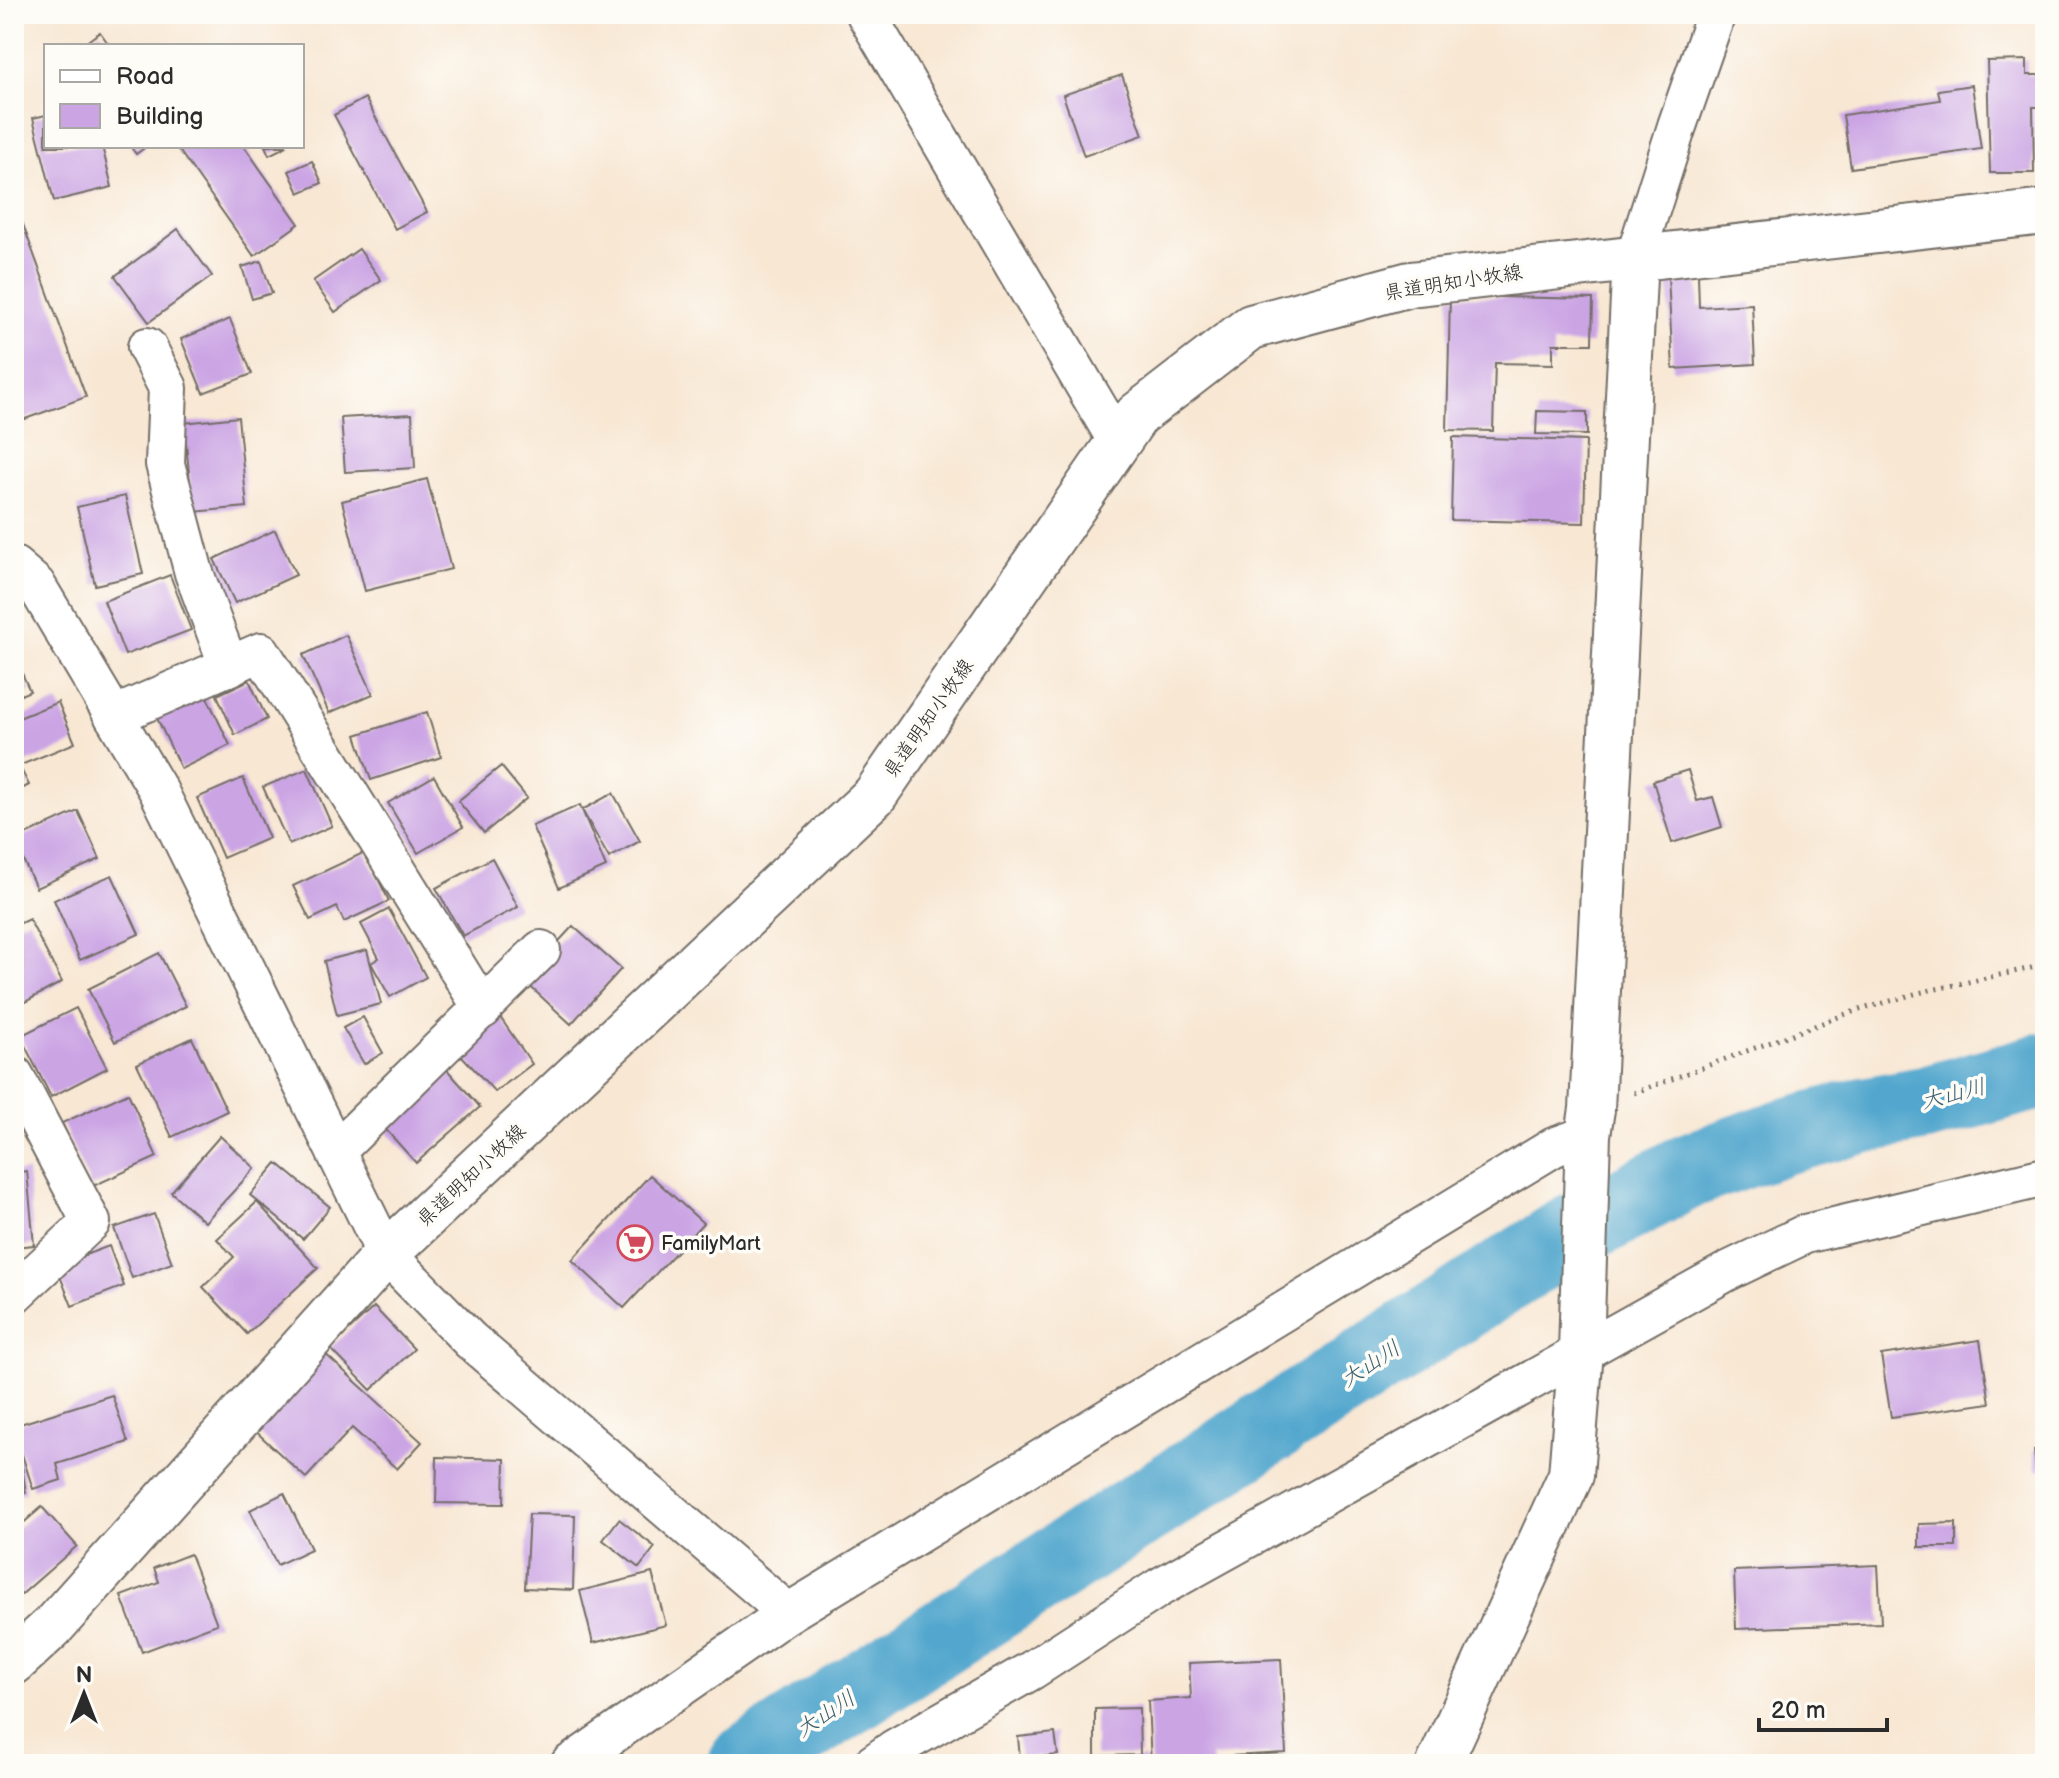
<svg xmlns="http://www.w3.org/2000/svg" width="2059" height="1778" font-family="'Balsamiq Sans','Klee One',sans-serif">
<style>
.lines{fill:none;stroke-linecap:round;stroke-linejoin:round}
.river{stroke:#52a7ce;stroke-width:76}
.building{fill:#cba4e4}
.minor-casing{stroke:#736d66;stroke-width:42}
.tertiary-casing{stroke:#736d66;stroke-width:48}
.secondary-casing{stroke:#736d66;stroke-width:48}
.path{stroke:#736d66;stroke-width:5;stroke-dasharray:2 6;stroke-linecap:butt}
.minor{stroke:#fff;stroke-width:38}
.tertiary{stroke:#fff;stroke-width:44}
.secondary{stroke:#fff;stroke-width:44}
.labels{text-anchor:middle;stroke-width:7;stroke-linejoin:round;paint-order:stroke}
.street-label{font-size:20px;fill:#2b2b2b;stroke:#fdfcf7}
.poi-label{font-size:20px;fill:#2b2b2b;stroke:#fdfcf7;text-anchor:start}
.water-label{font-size:22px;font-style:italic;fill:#3b5d6c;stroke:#fdfcf7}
</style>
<rect width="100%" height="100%" fill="#fdfcf7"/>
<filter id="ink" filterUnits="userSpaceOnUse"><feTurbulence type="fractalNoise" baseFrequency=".0125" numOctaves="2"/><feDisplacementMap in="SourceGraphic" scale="16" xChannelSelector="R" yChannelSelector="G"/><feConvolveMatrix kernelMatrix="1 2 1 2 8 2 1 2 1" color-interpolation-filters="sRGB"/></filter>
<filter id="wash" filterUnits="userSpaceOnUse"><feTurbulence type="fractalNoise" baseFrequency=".006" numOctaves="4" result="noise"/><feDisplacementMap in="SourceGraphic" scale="32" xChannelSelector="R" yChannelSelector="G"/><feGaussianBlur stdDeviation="1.8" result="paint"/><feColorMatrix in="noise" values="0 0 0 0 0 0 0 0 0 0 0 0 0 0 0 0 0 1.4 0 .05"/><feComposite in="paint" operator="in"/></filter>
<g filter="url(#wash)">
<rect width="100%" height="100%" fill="#f8e7d3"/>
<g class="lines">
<polyline class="river" points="745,1764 1566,1236 1690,1170 1783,1137 1865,1115 1925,1104 2045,1070"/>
</g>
<g id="blocks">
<g class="building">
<polygon points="100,32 110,46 81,46"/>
<polygon points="2027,60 2027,75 2045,75 2045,107 2033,107 2034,173 1990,173 1987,61"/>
<polygon points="1122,75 1143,135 1084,156 1063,95"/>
<polygon points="1972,85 1981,149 1851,168 1843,115 1940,100 1938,90"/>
<polygon points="365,98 427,212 395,229 334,115"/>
<polygon points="46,115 46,146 102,146 112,187 54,201 33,118"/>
<polygon points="130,146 147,146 136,154"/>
<polygon points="176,146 244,146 299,224 254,256"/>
<polygon points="265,146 287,146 269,155"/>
<polygon points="312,161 322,183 299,193 289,171"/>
<polygon points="14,200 86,397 14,423"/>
<polygon points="178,229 212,276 149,322 115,276"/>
<polygon points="359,249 381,280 335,312 313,281"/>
<polygon points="261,261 272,293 252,299 242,267"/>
<polygon points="1698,274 1699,307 1752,304 1755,364 1673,369 1668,276"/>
<polygon points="1450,296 1593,299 1592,344 1553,344 1553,364 1495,363 1493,431 1447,430"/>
<polygon points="230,319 252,374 203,393 181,339"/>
<polygon points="1537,411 1587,412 1587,435 1536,434"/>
<polygon points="412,414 415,468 345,472 341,418"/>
<polygon points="238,417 247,507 193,512 184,423"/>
<polygon points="1453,437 1586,441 1584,523 1451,520"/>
<polygon points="427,479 451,569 365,591 342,501"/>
<polygon points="125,496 143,574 95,585 77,507"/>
<polygon points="275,530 296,575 235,603 214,559"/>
<polygon points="170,575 191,630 125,655 104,601"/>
<polygon points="346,635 373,694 329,713 303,655"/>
<polygon points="14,656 30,691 14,698"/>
<polygon points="249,680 267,719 235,735 217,695"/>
<polygon points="204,691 230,745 181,769 155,714"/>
<polygon points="58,702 75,743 21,765 14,748 14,720"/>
<polygon points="427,712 441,757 371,780 356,735"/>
<polygon points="14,756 29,785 14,793"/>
<polygon points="501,766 527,798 484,833 458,801"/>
<polygon points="307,769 332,826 289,845 263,787"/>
<polygon points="1688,770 1697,801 1713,797 1722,827 1672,843 1653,781"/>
<polygon points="434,776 463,827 418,853 388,803"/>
<polygon points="243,778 269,838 223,858 197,798"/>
<polygon points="613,793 640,841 609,858 582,810"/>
<polygon points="580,805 606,867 559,888 532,826"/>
<polygon points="78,811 100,859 36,888 14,840"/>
<polygon points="365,852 389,901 344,922 337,907 310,920 293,886"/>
<polygon points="492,858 518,907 463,936 436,888"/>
<polygon points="112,875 139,934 80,960 54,900"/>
<polygon points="389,909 426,977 390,997 371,963 379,958 361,924"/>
<polygon points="29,919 62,982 14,1008 14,926"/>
<polygon points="573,926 621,969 571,1024 523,980"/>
<polygon points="367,950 381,1004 337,1015 324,961"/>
<polygon points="159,953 186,1006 115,1042 88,989"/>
<polygon points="76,1008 107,1068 51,1097 20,1036"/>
<polygon points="363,1017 383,1053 364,1064 343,1028"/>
<polygon points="500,1017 532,1064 495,1092 461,1055"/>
<polygon points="192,1038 227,1111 172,1137 137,1064"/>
<polygon points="443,1065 480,1107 416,1163 379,1122"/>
<polygon points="128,1093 157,1157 91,1187 62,1123"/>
<polygon points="220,1136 255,1168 205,1222 171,1192"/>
<polygon points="277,1163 330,1207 303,1239 250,1195"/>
<polygon points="27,1171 34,1245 14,1247 14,1173"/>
<polygon points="650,1175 703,1223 624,1308 572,1260"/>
<polygon points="257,1202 318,1268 247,1334 203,1287 234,1257 217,1239"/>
<polygon points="154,1214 172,1263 132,1278 114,1228"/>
<polygon points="109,1246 124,1286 72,1306 56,1266"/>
<polygon points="374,1307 414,1349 371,1390 330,1348"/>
<polygon points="1980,1340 1990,1403 1891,1417 1881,1355"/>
<polygon points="322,1351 422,1442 397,1469 352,1428 306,1478 251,1427"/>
<polygon points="112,1395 128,1442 57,1464 61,1480 33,1489 18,1442 26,1493 14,1495 14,1441 17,1440 14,1426"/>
<polygon points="2045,1449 2045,1469 2036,1470 2034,1450"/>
<polygon points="437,1457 505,1459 504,1504 436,1503"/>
<polygon points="284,1493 311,1549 277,1565 250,1510"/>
<polygon points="42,1507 77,1546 21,1595 14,1587 14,1531"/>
<polygon points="529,1514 575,1515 573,1590 525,1588"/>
<polygon points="619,1519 655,1547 639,1568 603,1540"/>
<polygon points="1956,1523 1956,1547 1919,1547 1919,1524"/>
<polygon points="190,1554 217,1624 142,1652 121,1596 159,1582 154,1568"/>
<polygon points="1878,1565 1881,1623 1736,1629 1734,1571"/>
<polygon points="652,1573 666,1625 593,1643 580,1591"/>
<polygon points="1281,1659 1286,1753 1212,1757 1213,1764 1151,1764 1148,1701 1191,1698 1189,1663"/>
<polygon points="1139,1708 1140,1755 1095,1756 1095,1709"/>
<polygon points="1055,1733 1058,1755 1020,1759 1018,1737"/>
<polygon points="1144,1758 1145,1764 1102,1764 1102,1762"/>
</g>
</g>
</g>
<g filter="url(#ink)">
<use href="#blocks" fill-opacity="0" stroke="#736d66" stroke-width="2"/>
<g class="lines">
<defs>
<g id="minor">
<polyline points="866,14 1118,442"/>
<polyline points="1635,258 1677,126 1716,14"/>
<polyline points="147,347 168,388 165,464 194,573 229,667"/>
<polyline points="14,566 36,585 158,790 386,1254 470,1340 788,1613"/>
<polyline points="114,716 261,652 483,1009"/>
<polyline points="14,1075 91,1222 14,1294"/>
<polyline points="336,1151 541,950"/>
<polyline points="570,1764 788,1613 1554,1147 1588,1135"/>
<polyline points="873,1764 894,1749 1032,1670 1160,1587 1728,1271 1805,1234 2045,1177"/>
</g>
<polyline id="tertiary" points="1439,1764 1571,1475 1581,1351 1588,1135 1592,1109 1635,258"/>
<polyline id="secondary" points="14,1662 52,1627 386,1254 875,795 1137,415 1251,327 1410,284 2045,212"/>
</defs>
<use href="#minor" class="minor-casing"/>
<use href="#tertiary" class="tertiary-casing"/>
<use href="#secondary" class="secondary-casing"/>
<polyline class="path" points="1634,1093 1849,1013 1918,993 2045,965"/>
<use href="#minor" class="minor"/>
<use href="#tertiary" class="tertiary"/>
<use href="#secondary" class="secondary"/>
</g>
</g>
<defs>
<symbol id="supermarket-ring" viewBox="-11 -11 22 22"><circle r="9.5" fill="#fdfcf7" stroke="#d1495b" stroke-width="1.5"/><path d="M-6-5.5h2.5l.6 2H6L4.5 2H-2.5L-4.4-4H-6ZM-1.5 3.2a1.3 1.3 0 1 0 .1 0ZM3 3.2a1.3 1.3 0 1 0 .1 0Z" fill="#d1495b"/></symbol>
</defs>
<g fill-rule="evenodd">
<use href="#supermarket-ring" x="615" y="1223" width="40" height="40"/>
</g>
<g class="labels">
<g class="street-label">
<text transform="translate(1453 282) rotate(-9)" y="7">県道明知小牧線</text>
<text transform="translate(928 718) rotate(-55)" y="7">県道明知小牧線</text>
<text transform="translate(471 1175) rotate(-43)" y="7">県道明知小牧線</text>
</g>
<g class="poi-label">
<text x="661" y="1250">FamilyMart</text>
</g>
<g class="water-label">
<text transform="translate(1953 1093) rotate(-14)" y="8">大山川</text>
<text transform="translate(1370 1363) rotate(-33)" y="8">大山川</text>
<text transform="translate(825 1713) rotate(-33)" y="8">大山川</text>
</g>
</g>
<rect width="2059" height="1778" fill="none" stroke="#fdfcf7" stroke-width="48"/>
<rect x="44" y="44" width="260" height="104" fill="#fdfcf7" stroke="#a9a8a5" stroke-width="2"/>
<rect x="60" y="70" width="40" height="12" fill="#ffffff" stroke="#a9a8a5" stroke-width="2"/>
<text x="116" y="84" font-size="24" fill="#2b2b2b">Road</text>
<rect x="60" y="104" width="40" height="24" fill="#cba4e4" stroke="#a9a8a5" stroke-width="2"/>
<text x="116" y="124" font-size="24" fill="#2b2b2b">Building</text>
<g transform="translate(84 1694)" stroke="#fdfcf7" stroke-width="6" paint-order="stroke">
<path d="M0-6L14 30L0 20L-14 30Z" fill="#2b2b2b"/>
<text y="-12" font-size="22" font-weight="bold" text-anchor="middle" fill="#2b2b2b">N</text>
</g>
<path d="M1759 1718v12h128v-12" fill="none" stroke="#2b2b2b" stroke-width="4"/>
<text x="1771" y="1718" font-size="24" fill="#2b2b2b" stroke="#fdfcf7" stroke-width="6" paint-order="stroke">20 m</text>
</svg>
